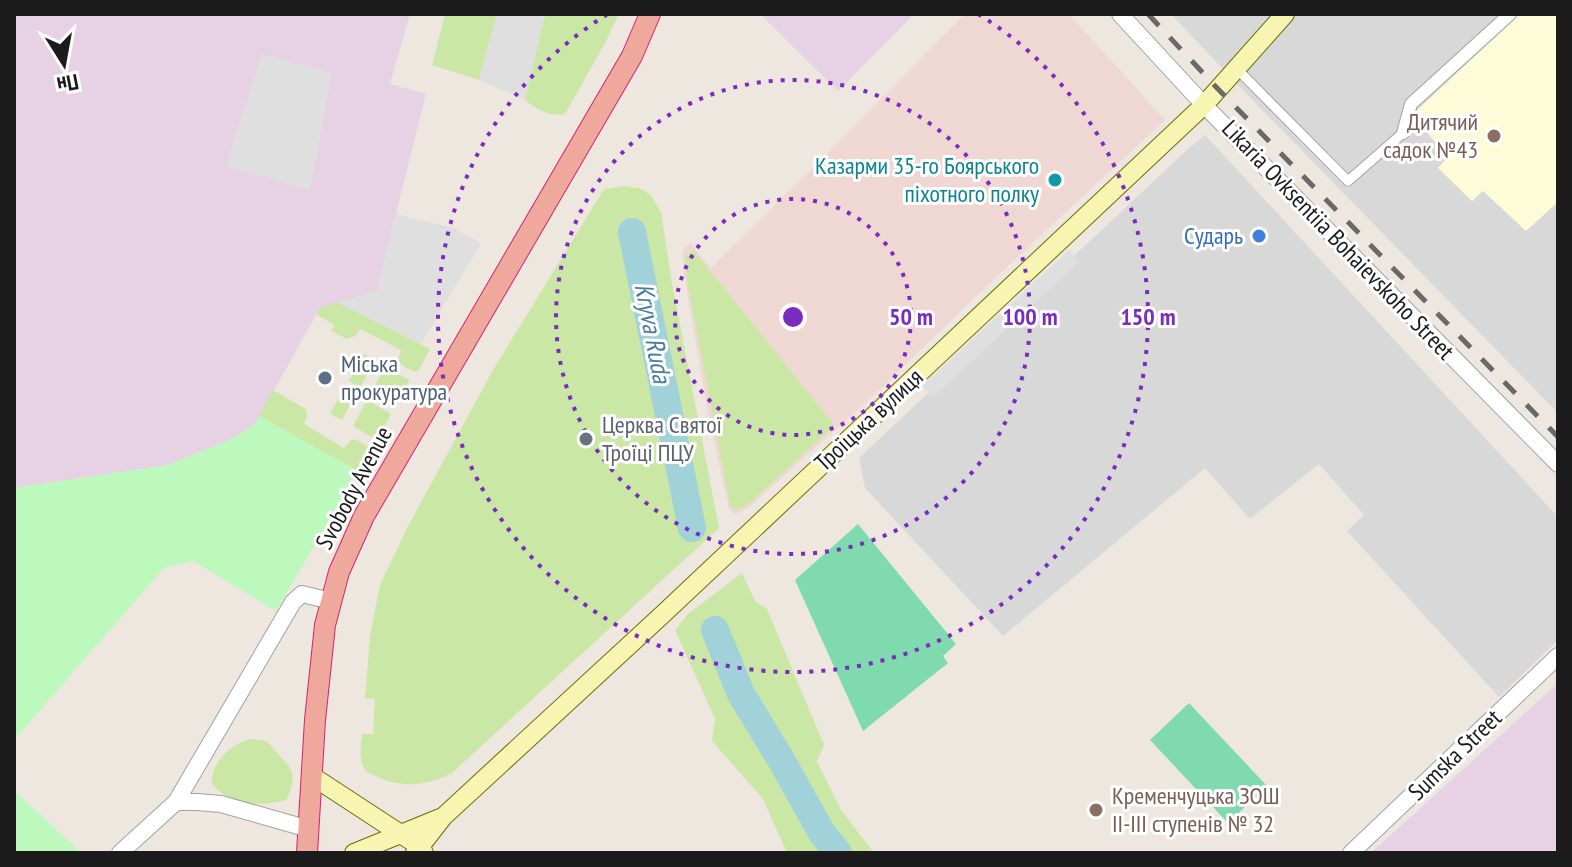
<svg xmlns="http://www.w3.org/2000/svg" width="1572" height="867" font-family="'PT Sans Narrow',sans-serif">
<style>
.residential{fill:#d9d8d8}
.industrial{fill:#e6d2e4}
.education{fill:#fefbd8}
.military{fill:#efd8d3;fill-rule:evenodd}
.grass{fill:#cbe7a6}
.park{fill:#bdf8bc}
.pitch{fill:#7fdbaf}
.parking{fill:#dfdfdf}
.lines{fill:none;stroke-linecap:round;stroke-linejoin:round}
.river{stroke:#a1d2da;stroke-width:28}
.pedestrian-casing{stroke:#a2a2a2;stroke-width:11}
.minor-casing{stroke:#a2a2a2;stroke-width:14}
.tertiary-casing{stroke:#a2a2a2;stroke-width:18}
.secondary-casing{stroke:#6b6d06;stroke-width:20}
.trunk-casing{stroke:#d22670;stroke-width:22}
.pedestrian{stroke:#fff;stroke-width:9}
.minor{stroke:#fff;stroke-width:12}
.tertiary{stroke:#fff;stroke-width:16}
.secondary{stroke:#f8f5b3;stroke-width:18}
.trunk{stroke:#efa89c;stroke-width:20}
.rail{stroke:#696969;stroke-width:5;stroke-dasharray:16 16;stroke-linecap:butt}
.ring{fill:none;stroke:#7b2cbf;stroke-width:4;stroke-dasharray:4 8}
.education-dot{fill:#8d6e63;stroke:#fff;stroke-width:3}
.culture-dot{fill:#0f9aa8;stroke:#fff;stroke-width:3}
.shop-dot{fill:#3f7fe0;stroke:#fff;stroke-width:3}
.service-dot{fill:#5c6f8a;stroke:#fff;stroke-width:3}
.worship-dot{fill:#6b7280;stroke:#fff;stroke-width:3}
.labels{text-anchor:middle;stroke-width:6;stroke-linejoin:round;paint-order:stroke}
.education-label{font-size:24px;fill:#785e54;stroke:#fff;text-anchor:end}
.culture-label{font-size:24px;fill:#0d838f;stroke:#fff;text-anchor:end}
.shop-label{font-size:24px;fill:#366cbe;stroke:#fff;text-anchor:end}
.street-label{font-size:24px;fill:#1b1b1b;stroke:#fff}
.service-label{font-size:24px;fill:#4e5e75;stroke:#fff;text-anchor:start}
.worship-label{font-size:24px;fill:#5b616d;stroke:#fff;text-anchor:start}
.water-label{font-size:26px;font-style:italic;fill:#477ba0;stroke:#fff}
.centre{fill:#7b2cbf;stroke:#fff;stroke-width:4}
.ring-label{font-size:24px;text-anchor:middle;font-weight:bold;fill:#7b2cbf;stroke:#fff;stroke-width:6;stroke-linejoin:round;paint-order:stroke}
</style>
<rect width="100%" height="100%" fill="#ede7e0"/>
<g class="residential">
<polygon points="1171,14 1558,14 1558,413 1239,86"/>
<polygon points="1205,135 1558,517 1558,640 1499,697 1347,531 1364,515 1319,464 1250,519 1205,468 1003,636 865,488 859,458 1190,147"/>
</g>
<g class="industrial">
<polygon points="14,14 410,14 390,84 426,94 377,291 320,308 255,424 232,439 168,465 14,488"/>
<polygon points="760,14 914,14 838,91"/>
<polygon points="1558,683 1558,853 1371,853"/>
</g>
<polygon class="education" points="1520,14 1558,14 1558,202 1526,231 1483,191 1472,201 1438,168 1448,157 1412,115"/>
<path class="military" d="M965,14h104l96,106 -173,161 -118,114 -127,114 -13,5 -5,-5 -21,-95 -24,-140 -2,-23 8,-8 21,25 92,-91 22,-19 5,-8zM692,250l141,173v4l-84,77 -62,-225 -2,-22z"/>
<g class="grass">
<polygon points="445,14 497,14 479,80 432,65"/>
<path d="M545,14h74l-15,31 -39,69c-15,3 -29,-5 -40,-14z"/>
<path d="M624,186l15,2 11,6 11,18 11,71 47,245 -267,245c-23,12 -50,16 -74,4 -6,-2 -13,-5 -15,-11 -4,-9 -2,-23 -1,-32h11l2,-35 -10,-1 5,-62 10,-51 27,-57 86,-158 111,-181z"/>
<polygon points="693,250 833,423 833,427 749,504 736,510 730,505 687,279 685,257"/>
<path d="M336,302l94,47 -11,21 -3,2c-7,-3 -15,-5 -18,-13l3,-9 -41,-21 -5,7 -8,3 -16,-8 3,-6 -18,-11 4,-6z"/>
<polygon points="364,354 375,361 360,387 349,381"/>
<polygon points="385,367 410,380 395,407 371,393"/>
<polygon points="345,387 357,393 342,420 330,414"/>
<polygon points="273,390 306,409 307,416 304,424 344,448 351,440 355,439 371,448 371,451 358,471 259,416"/>
<polygon points="367,400 391,414 377,440 353,426"/>
<polygon points="742,573 755,601 767,609 824,745 817,761 841,810 874,853 787,853 763,799 712,741 715,719 675,630 688,614"/>
<path d="M250,739c17,1 17,1 27,14 4,5 10,9 13,15 6,10 1,23 -4,32 -25,7 -56,6 -74,-16 -2,-21 19,-40 38,-45z"/>
</g>
<g class="park">
<polygon points="259,416 358,471 276,611 193,561 164,568 14,740 14,488 168,465 232,439 255,424"/>
<polygon points="14,790 81,853 14,853"/>
</g>
<g class="pitch">
<polygon points="858,524 956,644 943,656 948,663 863,731 795,580"/>
<polygon points="1189,703 1267,786 1228,823 1150,740"/>
</g>
<g class="parking">
<polygon points="497,14 545,14 525,100 479,80"/>
<polygon points="262,54 332,73 310,190 226,166"/>
<polygon points="395,214 454,228 481,243 421,344 336,302 377,291"/>
<polygon points="1069,250 1079,262 933,397 922,386"/>
</g>
<g class="lines">
<g class="river">
<polyline points="632,232 692,528"/>
<polyline points="715,630 741,694 780,758 822,833 838,853"/>
</g>
<defs>
<polyline id="pedestrian" points="1236,68 1348,181 1403,133"/>
<polyline id="minor" points="1403,133 1411,104 1510,14"/>
<g id="tertiary">
<polyline points="1120,14 1204,105 1558,464"/>
<polyline points="176,802 197,802 221,804 309,829"/>
<polyline points="120,853 176,802 293,602 302,594 331,601"/>
<polyline points="1351,853 1558,656"/>
</g>
<g id="secondary">
<polyline points="312,776 419,846 424,853"/>
<polyline points="354,853 440,818"/>
<polyline points="415,853 443,817 662,615 1204,105 1285,14"/>
</g>
<polyline id="trunk" points="307,853 315,720 325,625 339,572 364,516 632,56 650,14"/>
</defs>
<use href="#pedestrian" class="pedestrian-casing"/>
<use href="#minor" class="minor-casing"/>
<use href="#tertiary" class="tertiary-casing"/>
<use href="#secondary" class="secondary-casing"/>
<use href="#trunk" class="trunk-casing"/>
<use href="#pedestrian" class="pedestrian"/>
<use href="#minor" class="minor"/>
<use href="#tertiary" class="tertiary"/>
<use href="#secondary" class="secondary"/>
<use href="#trunk" class="trunk"/>
<polyline class="rail" points="1148,14 1218,89 1558,437"/>
</g>
<g class="ring">
<circle cx="793" cy="317" r="118"/>
<circle cx="793" cy="317" r="237"/>
<path d="M978 14A355 355 0 1 1 608 14"/>
</g>
<g class="education-dot">
<circle cx="1494" cy="136" r="8"/>
<circle cx="1096" cy="810" r="8"/>
</g>
<circle class="culture-dot" cx="1055" cy="180" r="8"/>
<circle class="shop-dot" cx="1259" cy="236" r="8"/>
<circle class="service-dot" cx="325" cy="378" r="8"/>
<circle class="worship-dot" cx="586" cy="439" r="8"/>
<g class="labels">
<g class="education-label">
<text x="1478" y="130">Дитячий<tspan x="1478" dy="28">садок №43</tspan></text>
<text x="1112" y="804" text-anchor="start">Кременчуцька ЗОШ<tspan x="1112" dy="28">ІІ-ІІІ ступенів № 32</tspan></text>
</g>
<g class="culture-label">
<text x="1039" y="174">Казарми 35-го Боярського<tspan x="1039" dy="28">піхотного полку</tspan></text>
</g>
<g class="shop-label">
<text x="1243" y="244">Сударь</text>
</g>
<g class="street-label">
<text transform="translate(1338 240) rotate(46)" y="8">Likaria Ovksentiia Bohaievskoho Street</text>
<text transform="translate(869 420) rotate(-43)" y="8">Троїцька вулиця</text>
<text transform="translate(354 488) rotate(-62)" y="8">Svobody Avenue</text>
<text transform="translate(1455 755) rotate(-44)" y="8">Sumska Street</text>
</g>
<g class="service-label">
<text x="341" y="372">Міська<tspan x="341" dy="28">прокуратура</tspan></text>
</g>
<g class="worship-label">
<text x="602" y="433">Церква Святої<tspan x="602" dy="28">Троїці ПЦУ</tspan></text>
</g>
<g class="water-label">
<text transform="translate(653 333) rotate(79)" y="9">Kryva Ruda</text>
</g>
</g>
<circle cx="793" cy="317" r="12" class="centre"/>
<g class="ring-label">
<text x="911" y="325">50 m</text>
<text x="1030" y="325">100 m</text>
<text x="1148" y="325">150 m</text>
</g>
<rect width="1572" height="867" fill="none" stroke="#1b1b1b" stroke-width="32"/>
<g transform="translate(64 64) rotate(169)" stroke="#ffffff" stroke-width="6" paint-order="stroke">
<path d="M0-6L14 30L0 20L-14 30Z" fill="#1b1b1b"/>
<text y="-12" font-size="22" font-weight="bold" text-anchor="middle" fill="#1b1b1b">Пн</text>
</g>
</svg>
